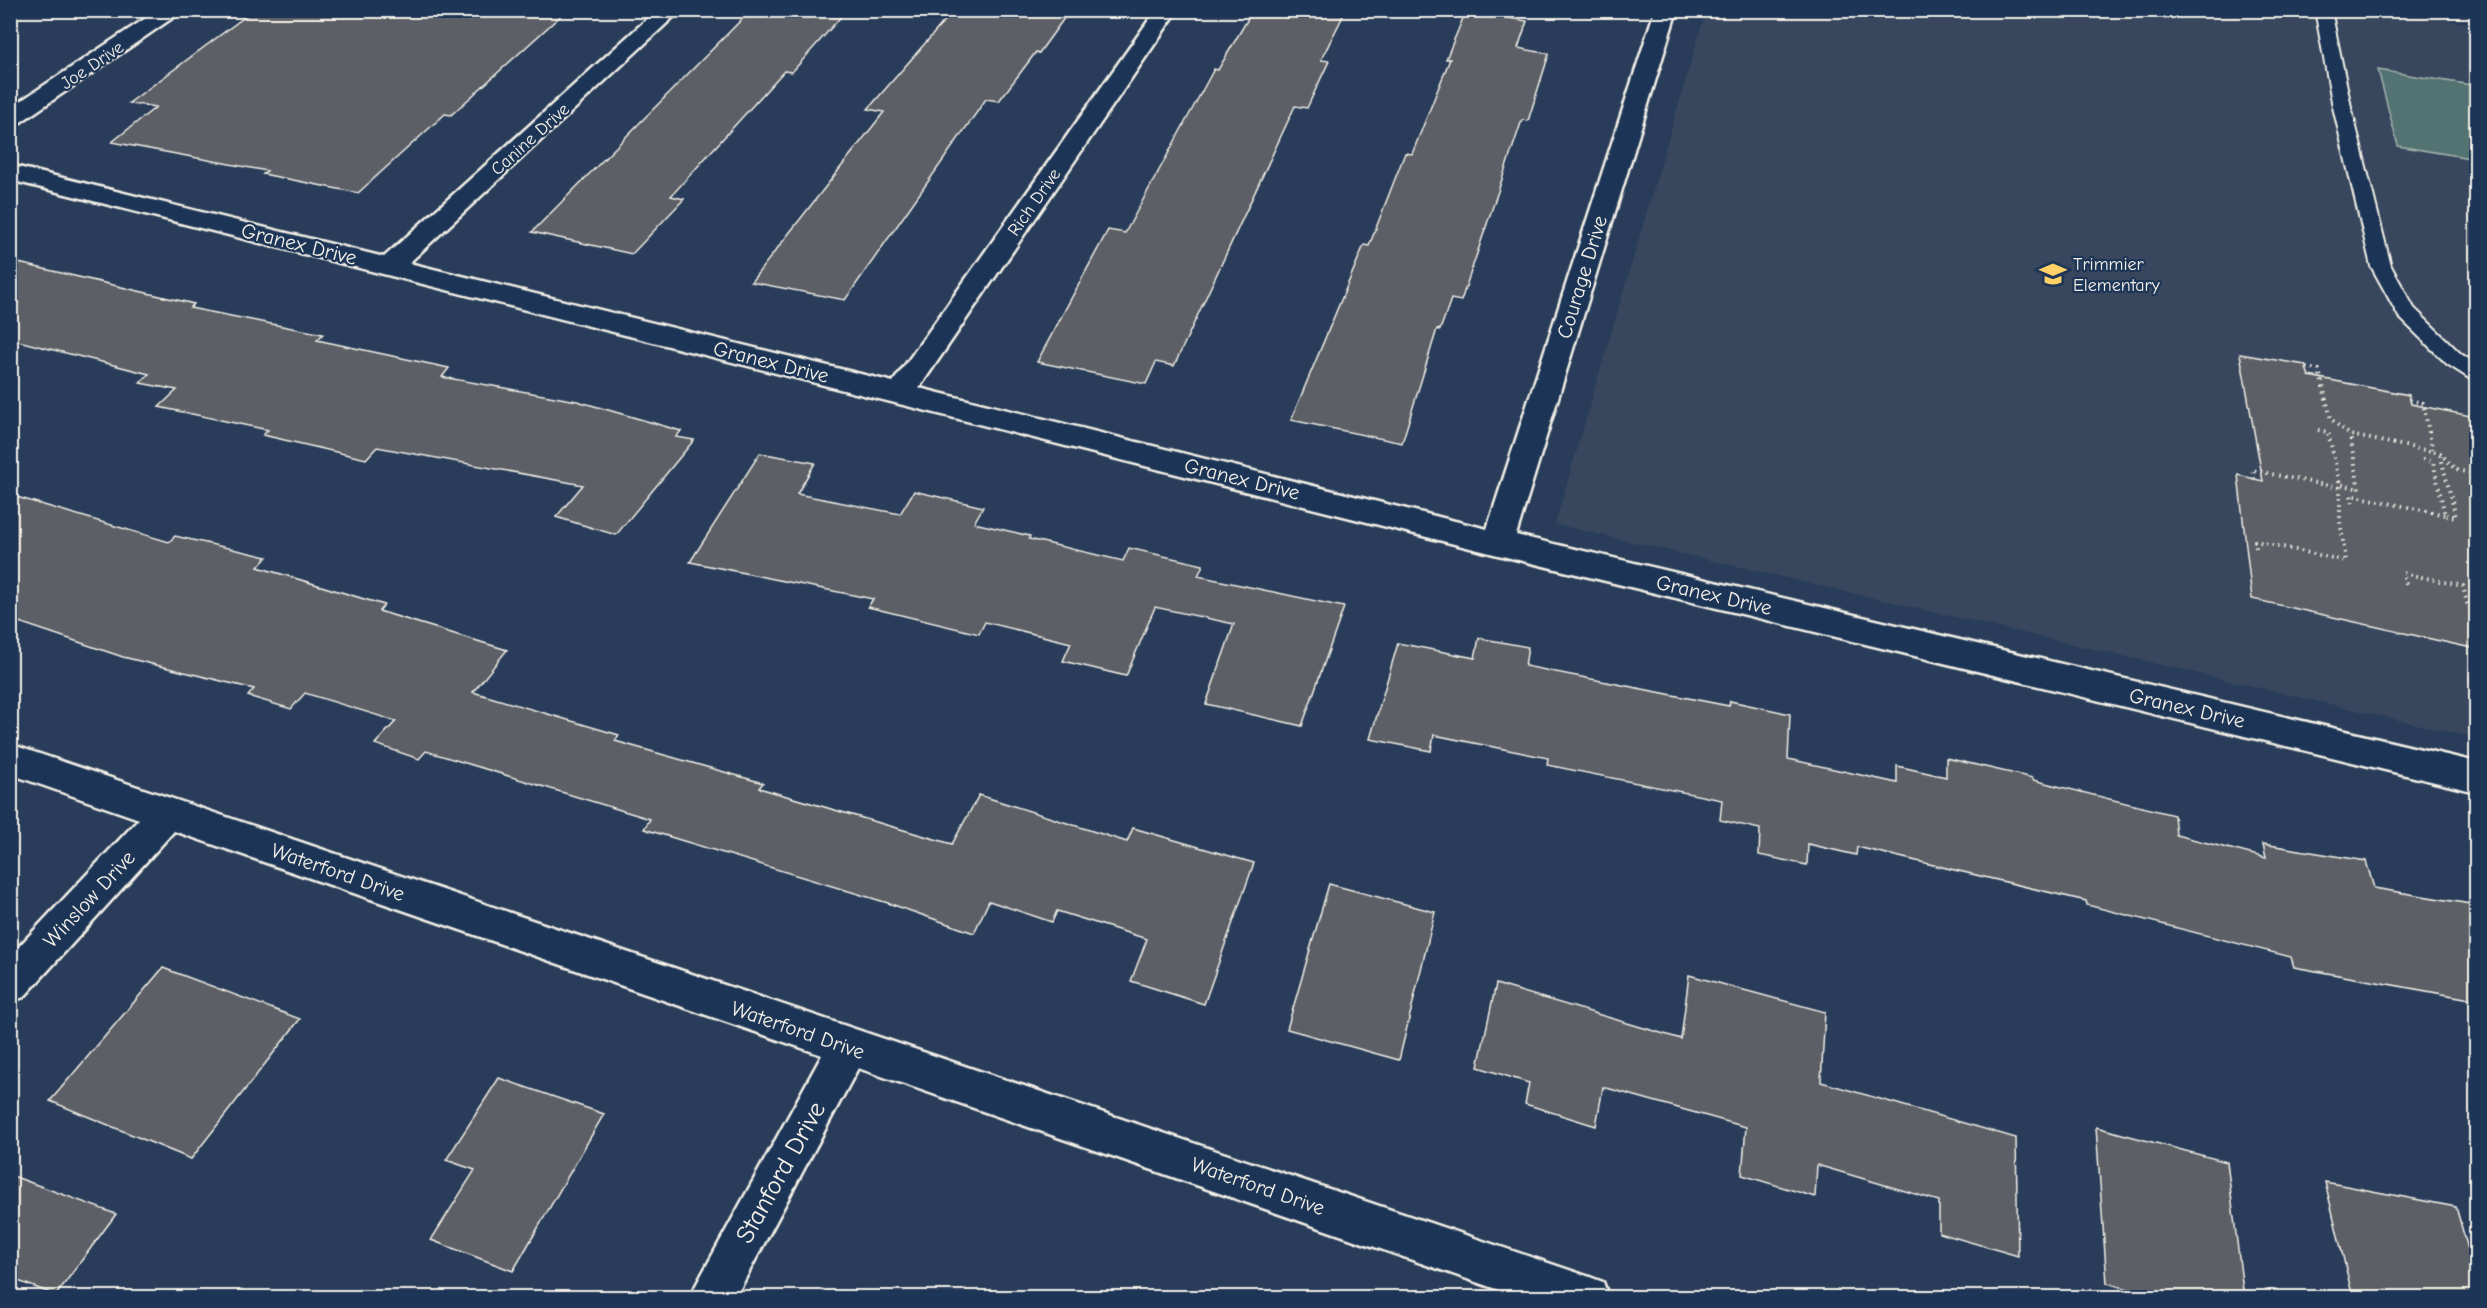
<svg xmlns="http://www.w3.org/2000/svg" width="2487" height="1308" font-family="'Comic Neue',sans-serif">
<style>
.built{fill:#38475d}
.green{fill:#537372;stroke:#a4b2ad;stroke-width:1.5}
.building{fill:#5b5f65;stroke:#f4f1e8;stroke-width:1.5}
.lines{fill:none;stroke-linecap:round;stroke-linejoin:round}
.service-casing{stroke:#f4f1e8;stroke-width:4}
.minor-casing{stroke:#f4f1e8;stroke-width:5}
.path{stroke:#f4f1e8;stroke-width:4;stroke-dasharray:1.5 4.5;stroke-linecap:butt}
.service{fill:#1d3557;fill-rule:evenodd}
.minor{fill:#1d3557;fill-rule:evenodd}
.labels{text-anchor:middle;stroke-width:4.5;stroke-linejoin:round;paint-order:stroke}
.far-street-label{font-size:18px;fill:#f4f1e8;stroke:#1d3557}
.far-poi-label{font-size:18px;fill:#f4f1e8;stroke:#1d3557;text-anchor:start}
.street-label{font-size:21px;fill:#f4f1e8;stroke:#1d3557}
.near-street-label{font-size:26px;fill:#f4f1e8;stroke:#1d3557}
</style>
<rect width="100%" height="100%" fill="#293d5a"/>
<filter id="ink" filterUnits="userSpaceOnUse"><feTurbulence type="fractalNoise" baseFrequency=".0167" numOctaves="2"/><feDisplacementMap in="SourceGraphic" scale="12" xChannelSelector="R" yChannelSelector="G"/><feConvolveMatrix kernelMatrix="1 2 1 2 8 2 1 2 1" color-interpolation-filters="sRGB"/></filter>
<g filter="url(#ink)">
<polygon class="built" points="2385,10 2476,25 2476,738 1555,524 1706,11"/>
<polygon class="green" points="2378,70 2471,85 2476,102 2476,159 2398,146"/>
<g class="building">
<polygon points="254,10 567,10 451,115 445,114 358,193 263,174 267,171 112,142 156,107 129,103"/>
<polygon points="751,10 847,10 792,72 784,71 671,196 684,199 632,254 532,232"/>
<polygon points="954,10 1070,10 1039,53 1036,52 999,101 986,99 845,300 751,282 884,112 868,109"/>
<polygon points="1253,10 1346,10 1321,60 1329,61 1307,108 1295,106 1174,366 1156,362 1146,384 1037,362 1108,230 1125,233 1214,69 1218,70"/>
<polygon points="1466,11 1527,21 1518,48 1549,54 1528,121 1522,120 1461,301 1451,299 1440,330 1437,329 1402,443 1291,420 1364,245 1369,246 1405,153 1412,154 1450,59 1446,59"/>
<polygon points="10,261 194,304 190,308 323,334 317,340 449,368 442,377 577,401 681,431 676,437 694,440 616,535 556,517 583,485 377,447 366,459 263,435 268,430 159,407 177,390 140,383 149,374 10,339"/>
<polygon points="2240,354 2305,365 2309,376 2409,395 2411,404 2476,417 2476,649 2252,599 2238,475 2263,481"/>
<polygon points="760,453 815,463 797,494 900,514 914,491 983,507 974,523 1030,536 1029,539 1123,561 1129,548 1203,565 1198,576 1344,607 1302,726 1206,704 1234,624 1155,607 1126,676 1063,661 1071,643 985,622 979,634 868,607 873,599 690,562"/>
<polygon points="10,495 169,542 175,536 267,557 258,567 384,605 379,611 507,650 473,692 619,735 615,741 763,783 759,788 952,844 979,795 1127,842 1133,828 1254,863 1204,1004 1131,981 1147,939 1057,911 1052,922 989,901 974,933 888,903 644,829 650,819 426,751 419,759 375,744 396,721 305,693 291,709 248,696 254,689 123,657 10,619"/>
<polygon points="1479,638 1528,647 1525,666 1729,706 1730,701 1790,714 1788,759 1897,783 1897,766 1946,777 1946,758 2033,778 2033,780 2174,815 2176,835 2266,858 2263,844 2366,861 2374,888 2476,905 2476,1000 2294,967 2291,957 2087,905 2086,901 1857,847 1856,855 1808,844 1807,865 1759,855 1760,829 1720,820 1722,800 1547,765 1548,758 1434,735 1431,751 1370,739 1398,643 1475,658"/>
<polygon points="1329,884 1435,912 1399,1060 1287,1029"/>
<polygon points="163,968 300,1019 191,1159 50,1101"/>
<polygon points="1689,975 1825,1012 1821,1082 2016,1138 2018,1256 1939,1233 1939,1201 1817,1165 1815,1197 1742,1175 1746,1127 1603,1087 1596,1126 1525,1104 1529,1083 1478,1067 1496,984 1681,1039"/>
<polygon points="499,1078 604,1114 513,1271 431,1240 475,1170 446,1160"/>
<polygon points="2096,1127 2227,1162 2244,1298 2160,1298 2107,1283"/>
<polygon points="10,1175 116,1214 56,1295 10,1278"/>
<polygon points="2325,1182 2456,1207 2476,1277 2476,1298 2353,1298"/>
</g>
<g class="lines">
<defs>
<polygon id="service" points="2315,10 2331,10 2351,107 2391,266 2414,308 2461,354 2476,364 2476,380 2469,378 2447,364 2399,317 2371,266 2333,107"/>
<g id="minor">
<polygon points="158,10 184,10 18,124 10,126 10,108"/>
<polygon points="657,10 681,10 409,263 893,382 1156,10 1178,10 919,388 1487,529 1655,10 1677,10 1516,535 2476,762 2476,792 1498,555 10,180 10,165 384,257"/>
<polygon points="10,744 1587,1276 1603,1282 1609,1298 1522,1298 858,1068 735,1298 689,1298 822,1055 174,831 24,997 10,1002 10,956 139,819 10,774"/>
</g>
</defs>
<use href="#service" class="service-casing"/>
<use href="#minor" class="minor-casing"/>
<g class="path">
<polyline points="2306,368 2319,370 2331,419 2350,435 2440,453 2456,470 2476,474"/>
<polyline points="2410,400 2423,403 2433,452"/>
<polyline points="2318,430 2328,432 2340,484"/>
<polyline points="2423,459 2433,462 2445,515 2456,517 2440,454"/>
<polyline points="2254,479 2252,470 2339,488"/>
<polyline points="2353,503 2351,495 2445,515"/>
<polyline points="2256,548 2255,541 2346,561 2340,521 2340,484 2359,489 2350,435"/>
<polyline points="2406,584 2403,573 2463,586 2468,607 2476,609"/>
</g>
<use href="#service" class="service"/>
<use href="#minor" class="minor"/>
</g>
</g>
<defs>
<symbol id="school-bare" viewBox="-9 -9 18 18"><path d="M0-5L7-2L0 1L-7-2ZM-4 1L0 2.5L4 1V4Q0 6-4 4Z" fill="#ffd166" stroke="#1d3557" stroke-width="2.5" paint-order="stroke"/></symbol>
</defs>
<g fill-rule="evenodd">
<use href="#school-bare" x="2034" y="255" width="38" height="38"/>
</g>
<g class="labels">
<g class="far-street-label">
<text transform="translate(92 65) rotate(-34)" y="6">Joe Drive</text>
<text transform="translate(530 139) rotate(-42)" y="6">Canine Drive</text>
<text transform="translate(1034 202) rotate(-55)" y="6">Rich Drive</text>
</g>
<g class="far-poi-label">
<text x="2073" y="270">Trimmier<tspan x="2073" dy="21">Elementary</tspan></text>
</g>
<g class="street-label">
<text transform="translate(299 244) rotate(14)" y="7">Granex Drive</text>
<text transform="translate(1582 277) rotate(-73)" y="7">Courage Drive</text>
<text transform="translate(771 362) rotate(14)" y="7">Granex Drive</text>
<text transform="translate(1242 479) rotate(14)" y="7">Granex Drive</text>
<text transform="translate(1714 595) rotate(13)" y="7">Granex Drive</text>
<text transform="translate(2187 708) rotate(13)" y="7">Granex Drive</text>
<text transform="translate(338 872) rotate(19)" y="7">Waterford Drive</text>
<text transform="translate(89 899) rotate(-47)" y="7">Winslow Drive</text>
<text transform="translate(798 1030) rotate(19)" y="7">Waterford Drive</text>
<text transform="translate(1258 1186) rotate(19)" y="7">Waterford Drive</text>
</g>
<g class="near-street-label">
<text transform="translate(780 1172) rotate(-61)" y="9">Stanford Drive</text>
</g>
</g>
<rect width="2487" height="1308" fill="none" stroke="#1d3557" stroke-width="36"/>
<rect x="18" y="18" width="2451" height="1272" fill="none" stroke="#f4f1e8" stroke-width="2" filter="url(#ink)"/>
</svg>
